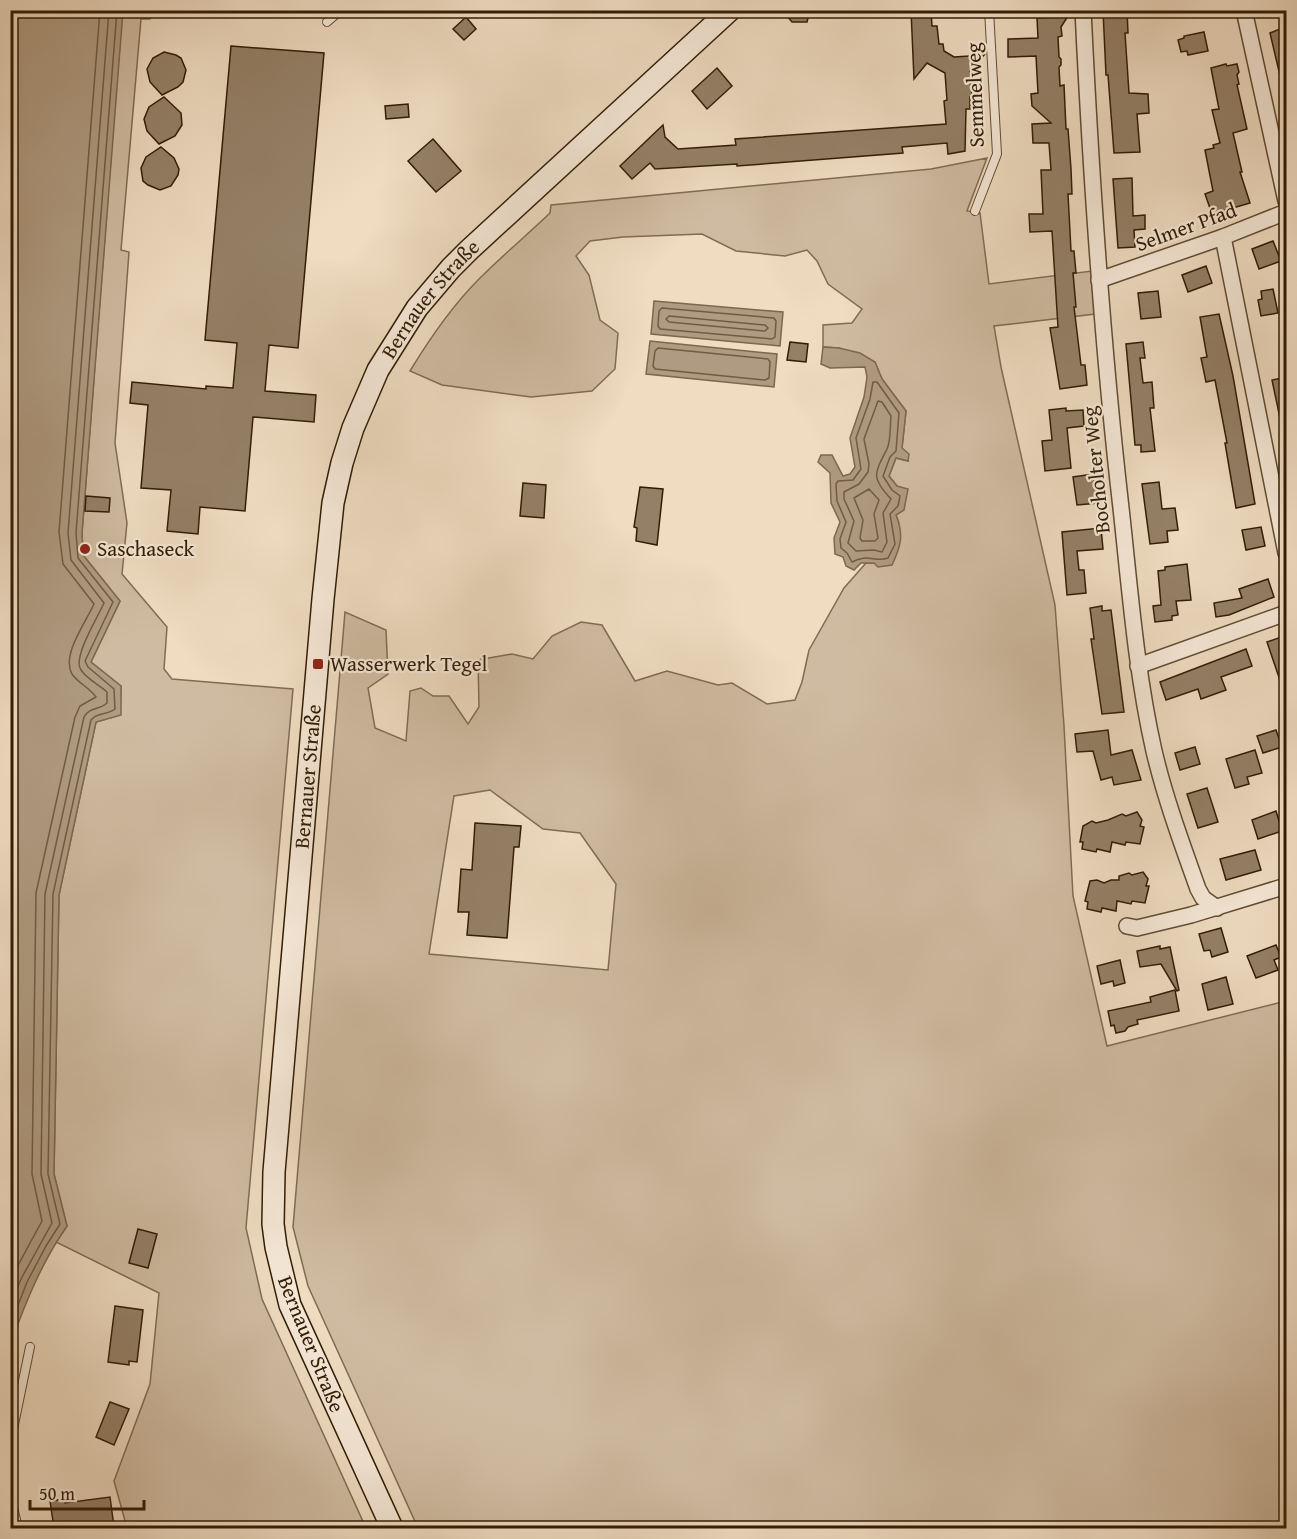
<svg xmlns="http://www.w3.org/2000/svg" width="1297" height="1539" font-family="'Gentium Book Plus',serif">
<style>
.green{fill:#cfbba1;stroke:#806c53;stroke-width:1.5;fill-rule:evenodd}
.water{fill:#af9b81;stroke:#7d684f;stroke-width:1.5}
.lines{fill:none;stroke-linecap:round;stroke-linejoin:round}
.shore{stroke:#705c43;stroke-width:1.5}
.building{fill:#948067;stroke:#321c05;stroke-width:1.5}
.lane-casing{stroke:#614c34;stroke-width:10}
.street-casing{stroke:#614c34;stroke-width:18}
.secondary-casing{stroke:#321c05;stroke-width:24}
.lane{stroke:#f5e8d7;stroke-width:8}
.street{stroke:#f5e8d7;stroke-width:15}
.secondary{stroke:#f5e8d7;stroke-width:21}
.poi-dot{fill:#8f2418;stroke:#f5e8d7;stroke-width:2}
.labels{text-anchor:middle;stroke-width:4.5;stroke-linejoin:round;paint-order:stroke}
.street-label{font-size:21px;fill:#321c05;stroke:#f5e8d7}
.poi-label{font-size:21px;fill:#321c05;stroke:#f5e8d7;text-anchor:start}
</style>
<rect width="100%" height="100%" fill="#efdcc1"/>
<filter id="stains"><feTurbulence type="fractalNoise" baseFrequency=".00333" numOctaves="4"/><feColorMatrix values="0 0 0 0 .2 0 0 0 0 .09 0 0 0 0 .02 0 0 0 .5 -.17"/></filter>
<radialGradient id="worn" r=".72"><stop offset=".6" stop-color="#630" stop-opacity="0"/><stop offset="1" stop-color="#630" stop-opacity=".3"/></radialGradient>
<g class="green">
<polygon points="138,11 158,11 150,19 141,19 121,250 129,252 115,443 127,523 122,574 167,627 164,669 172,679 293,689 246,1228 262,1299 366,1528 127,1528 114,1481 150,1384 159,1293 56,1242 67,1226 54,1174 59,895 96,722 120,715 121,686 91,662 120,601 83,555 82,533 122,15"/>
<path d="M987,158l-20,53 13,2 9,71 103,-13 3,43 -101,12 7,41 54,238 9,121 9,170 34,150 179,-45v527h-868l-110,-242 -15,-59 52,-615 41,18 2,44 -20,14 7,40 31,13 4,-50 11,-3 12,8h16l19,28 11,-17 -1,-47 34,-6 21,5 19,-23 29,-14 21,3 33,56 32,-10 51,14 14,-2 35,21 28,-4 7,-18 7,-32 35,-62 22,-25h8l25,-40 -3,-8 1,-29 -8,-10 7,-18 12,3 -6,-13 4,-37 -24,-32 -7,-17 -36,-14 -16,-1v-22l29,-2 10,-14 -34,-25 -11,-23 -10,-11 -22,6 -49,-5 -34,-17 -79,3 -33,4 -14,15 13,19 11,45 18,13 -3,36 -23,22 -61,6 -89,-12 -32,-14c20,-33 42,-65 69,-92 23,-23 48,-44 71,-66l1,-8 380,-36zM490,790l53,39 37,4 36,51 -8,86 -179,-16 25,-158z"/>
</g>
<g class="water">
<path d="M11,10l112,1 -41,522 1,22 37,46 -29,61 30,24v29l-25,7 -37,173 -5,279 13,52c-25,36 -41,75 -56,117z"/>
<polygon points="654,301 783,312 780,346 651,334"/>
<polygon points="650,341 777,354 774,387 646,374"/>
<path d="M823,347l16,1 21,5 15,9 7,17 24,32 -4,37 7,6 -1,7 -12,-3 -7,18 8,10 11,3 -4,21 -8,5c8,20 5,31 -4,50l-14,2 -4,-4h-13l-7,7 -8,-4 -3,-9 -8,-3 -1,-16 6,-16 -9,-19 -1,-30 -12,-11 3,-7h11l11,21 7,-2 5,-7 -5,-29 14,-41 3,-20 -2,-10 -35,1 -9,-4z"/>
</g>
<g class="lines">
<g class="shore">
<polygon points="662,308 774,318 776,321 775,337 772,339 660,329 658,326 659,311"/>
<polygon points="669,316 765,325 768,328 765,331 669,322 666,319"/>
<polygon points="658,348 768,359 770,362 769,378 765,380 655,369 653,366 655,351"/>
<path d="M873,382h4l22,31 -3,38 -6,6 -7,19 9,14 8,6 -2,10 -8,8 5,30 -7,14c-13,5 -20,-5 -36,4l-5,-9 -6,-5 -1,-9 6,-17 -9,-21 -1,-17 2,-3 15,-1 8,-11 -5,-31 14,-39z"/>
<path d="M878,401l4,1 9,14c-1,9 0,25 -4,33 -13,25 -16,29 4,50l-8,14 4,29 -5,10 -8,-2 -18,1 -8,-8 6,-22 -10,-22v-7l15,-8 9,-12 1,-8 -5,-25z"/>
<polygon points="869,489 879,500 874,514 878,538 875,541 862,541 860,538 863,520 854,498"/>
<path d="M10,1280l32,-59 -10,-47 4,-281 39,-176 5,-11 16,-9c-6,-9 -18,-14 -24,-23 -11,-19 14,-52 22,-70l-31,-40 -4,-32 41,-522"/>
<path d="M10,1305l11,-26 31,-56 -11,-49 4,-280 39,-177c5,-10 16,-7 23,-14v-11c-8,-7 -20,-13 -26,-22 -9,-12 17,-53 23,-67l-33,-43 -3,-27 41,-523"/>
<path d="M10,1326l17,-44 19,-36 14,-22 -12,-50 5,-280 38,-174c6,-8 17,-5 24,-11l-1,-20 -26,-22 -3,-6 28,-59 -35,-44 -2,-25 41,-523"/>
</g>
</g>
<g class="building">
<polygon points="782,10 810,10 807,22 792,22"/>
<polygon points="911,10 931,10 932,26 937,26 939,44 943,44 944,51 954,57 984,55 970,70 972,97 970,97 970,109 966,109 965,151 948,154 947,143 902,147 903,153 737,166 737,164 655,169 650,163 632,179 620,166 663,125 665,137 678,149 736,145 735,139 946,124 944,101 947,100 945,73 927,63 914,79"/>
<polygon points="1103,10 1127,10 1128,33 1125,33 1129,93 1148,94 1149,113 1137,114 1140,152 1114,153 1108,75 1106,75"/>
<polygon points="1068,16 1061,27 1062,36 1058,37 1059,57 1061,59 1061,65 1059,67 1060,86 1064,85 1066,129 1068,129 1071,169 1072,194 1068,194 1071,251 1074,251 1076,273 1073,273 1076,307 1074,307 1081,365 1085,365 1087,385 1060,389 1050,328 1058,327 1052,231 1030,232 1029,214 1043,214 1041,170 1051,170 1049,143 1033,143 1032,124 1051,123 1032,106 1031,94 1038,93 1036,56 1008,57 1008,39 1038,38 1037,18"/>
<polygon points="466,17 476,29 464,40 453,29"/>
<polygon points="1287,26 1287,83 1282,84 1270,33"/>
<polygon points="1204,32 1208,51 1188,55 1187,51 1181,52 1178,40 1184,38 1184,36"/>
<polygon points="231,46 324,53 298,348 269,345 265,391 316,395 314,422 253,417 245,511 200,507 198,534 167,531 171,490 141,488 148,405 130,403 132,382 206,389 206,386 233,388 237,343 205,340"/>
<polygon points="164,52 176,55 181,58 186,70 183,82 178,87 162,95 150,82 147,69 153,58"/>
<polygon points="1226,64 1227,66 1237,64 1239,72 1237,75 1239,84 1237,85 1247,129 1233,133 1242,172 1240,172 1250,203 1212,214 1205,194 1213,191 1205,150 1214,148 1213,145 1220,143 1212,110 1219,109 1211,68"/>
<polygon points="717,68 732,86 707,109 692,91"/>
<polygon points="164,97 181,113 182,125 175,136 159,144 147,131 144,119 149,107"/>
<polygon points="408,104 409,117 386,119 385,106"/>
<polygon points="433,139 461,171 436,192 408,161"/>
<polygon points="161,147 174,158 179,169 178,175 171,186 160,190 148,185 143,181 141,168 146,157"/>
<polygon points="1132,178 1133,216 1145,215 1145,229 1134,230 1135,247 1118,248 1113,179"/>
<polygon points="1273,241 1281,261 1259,269 1252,249"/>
<polygon points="1206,266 1212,283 1188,292 1182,275"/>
<polygon points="1273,289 1278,313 1261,316 1258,300 1262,299 1261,291"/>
<polygon points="1158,291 1161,317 1141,319 1138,293"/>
<polygon points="1219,314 1233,376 1255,504 1236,508 1225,443 1227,443 1215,380 1206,382 1201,358 1207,357 1200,317"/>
<polygon points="790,342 808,344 806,362 787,360"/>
<polygon points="1143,342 1145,358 1140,358 1143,383 1152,382 1154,408 1150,408 1155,451 1141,452 1141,445 1135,445 1126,344"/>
<polygon points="1287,377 1287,422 1281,423 1272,380"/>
<polygon points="1066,408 1066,411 1083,410 1084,426 1067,428 1071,468 1045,471 1042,441 1052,440 1049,410"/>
<polygon points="1093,474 1094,482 1097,482 1099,503 1077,505 1073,477"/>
<polygon points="1159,482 1162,509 1175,508 1178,530 1167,531 1168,542 1150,544 1142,484"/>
<polygon points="523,483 546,485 544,518 520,516"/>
<polygon points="640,487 663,489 657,545 636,541 637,528 634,527"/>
<polygon points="86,496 110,498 109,512 85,511"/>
<polygon points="1261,527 1265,546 1246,550 1242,530"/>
<polygon points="1101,528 1103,549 1077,551 1079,570 1084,570 1086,593 1067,595 1062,532"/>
<polygon points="1187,564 1191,600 1176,601 1178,615 1172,616 1172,620 1155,622 1153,606 1161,605 1158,571 1165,570 1165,567"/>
<polygon points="1268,579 1274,597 1229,615 1216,617 1214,603 1242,598 1239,589"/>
<polygon points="1102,606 1102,611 1111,610 1124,712 1102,714 1091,639 1094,639 1090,608"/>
<polygon points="1287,635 1287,692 1284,692 1267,642"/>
<polygon points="1246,649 1252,666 1221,677 1226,690 1201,699 1198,689 1166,700 1160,682"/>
<polygon points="1108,730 1111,755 1132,750 1141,780 1114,785 1112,777 1101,780 1093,751 1077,752 1075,734"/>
<polygon points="1276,730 1282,747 1263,753 1257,736"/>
<polygon points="1195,747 1200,764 1180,770 1175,753"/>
<polygon points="1255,750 1262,773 1247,777 1249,784 1235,788 1226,759"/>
<polygon points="1207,788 1218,822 1198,828 1187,794"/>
<polygon points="1276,811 1282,831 1258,839 1252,820"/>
<polygon points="1137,812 1142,820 1140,826 1144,827 1140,844 1126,842 1125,845 1112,842 1110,852 1097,849 1096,852 1082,849 1083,842 1080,842 1083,826 1092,821 1096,823 1108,820 1122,814 1126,816"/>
<polygon points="475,823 521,826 519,847 514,847 507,938 467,935 469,912 458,912 461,869 472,870"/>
<polygon points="1255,850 1261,870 1226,880 1220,859"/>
<polygon points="1143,872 1148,879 1146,886 1149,886 1145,903 1132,901 1131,904 1117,901 1116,911 1102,908 1101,912 1087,909 1088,902 1085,901 1090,881 1097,880 1104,883 1111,880 1119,880 1119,876 1129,873 1132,875"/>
<polygon points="1221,928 1228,952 1212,957 1210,950 1204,951 1199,934"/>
<polygon points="1276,945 1281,957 1274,960 1278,970 1256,978 1247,956"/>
<polygon points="1160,946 1160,949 1170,947 1179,990 1177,991 1161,964 1140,967 1137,951"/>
<polygon points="1120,960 1125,983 1114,986 1113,981 1101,984 1097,966"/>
<polygon points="1226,977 1233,1004 1208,1010 1202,984"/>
<polygon points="1175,990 1179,1011 1137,1020 1138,1024 1128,1027 1125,1031 1116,1033 1114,1025 1111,1026 1108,1011 1151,1002 1150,997"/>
<polygon points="138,1229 157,1234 148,1268 129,1263"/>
<polygon points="115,1306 143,1310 137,1362 129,1361 129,1365 108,1362"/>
<polygon points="110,1402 129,1409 114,1445 96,1437"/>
<polygon points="110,1497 114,1527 54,1528 50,1501 64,1499 65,1503"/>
</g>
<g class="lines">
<defs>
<g id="lane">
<polyline points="327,22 341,10"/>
<polyline points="975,211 997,154 989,10"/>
<polyline points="10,1444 30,1347"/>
<polyline points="10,1495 18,1528"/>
</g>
<g id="street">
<path d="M1083,10c8,167 19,333 38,498 9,82 15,163 33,243 11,47 28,93 44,138l5,9 14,10"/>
<polyline points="1244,10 1286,201"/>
<polyline points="1223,237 1286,553"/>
<polyline points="1099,280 1223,237 1286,212"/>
<polyline points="1138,666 1286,613"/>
<polyline points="1127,926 1137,928 1191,915 1286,886"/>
</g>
<g id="secondary">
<path id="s1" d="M392,1528l-102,-223 -14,-58 -3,-23 1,-52 49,-573 10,-96 9,-40 11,-35 25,-58 39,-62 34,-40 18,-18 261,-240"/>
</g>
</defs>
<use href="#lane" class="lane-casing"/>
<use href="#street" class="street-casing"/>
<use href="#secondary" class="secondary-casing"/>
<use href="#lane" class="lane"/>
<use href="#street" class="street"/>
<use href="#secondary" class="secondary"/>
</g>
<g class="poi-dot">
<circle cx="85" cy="549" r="6"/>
<rect x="312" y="658" width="12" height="12" rx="3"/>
</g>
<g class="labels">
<g class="street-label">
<text transform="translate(975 95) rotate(-92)" y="7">Semmelweg</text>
<text transform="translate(1186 227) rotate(-20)" y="7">Selmer Pfad</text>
<text dy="7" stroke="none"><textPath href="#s1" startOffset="1281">Bernauer Straße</textPath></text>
<text transform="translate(1096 470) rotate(-96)" y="7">Bocholter Weg</text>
<text dy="7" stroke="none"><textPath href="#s1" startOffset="777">Bernauer Straße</textPath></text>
<text transform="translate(311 1344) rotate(68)" y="7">Bernauer Straße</text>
</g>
<g class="poi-label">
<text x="97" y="556">Saschaseck</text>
<text x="330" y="671">Wasserwerk Tegel</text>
</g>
</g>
<rect width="1297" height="1539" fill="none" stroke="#efdcc1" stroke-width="36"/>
<rect x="12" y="12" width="1273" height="1515" fill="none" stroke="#321c05" stroke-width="3"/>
<rect x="18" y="18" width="1261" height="1503" fill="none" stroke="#321c05" stroke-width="1.5"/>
<path d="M30 1500v9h114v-9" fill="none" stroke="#321c05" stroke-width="3"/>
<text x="39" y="1500" font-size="18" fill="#321c05" stroke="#f5e8d7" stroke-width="4.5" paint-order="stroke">50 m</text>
<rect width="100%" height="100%" filter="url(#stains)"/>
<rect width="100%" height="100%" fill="url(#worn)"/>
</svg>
